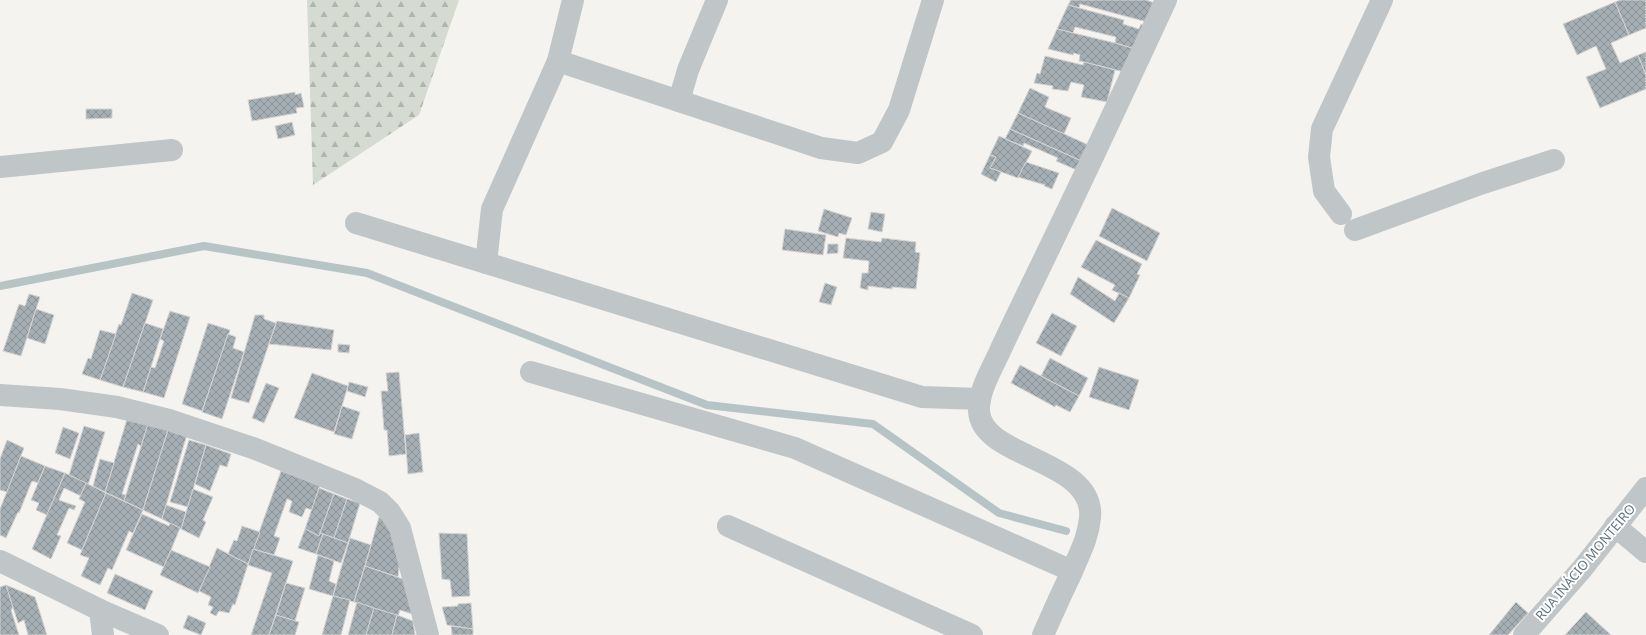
<svg xmlns="http://www.w3.org/2000/svg" width="1646" height="635" font-family="'Noto Sans',sans-serif">
<style>
.forest{fill:url(#forest-firs)}
.lines{fill:none;stroke-linecap:round;stroke-linejoin:round}
.stream{stroke:#b6c4c6;stroke-width:8}
.building{fill:url(#building-cross-hatch);stroke:#d5d4d2}
.minor{stroke:#c0c5c7;stroke-width:22}
.labels{text-anchor:middle;stroke-width:4;stroke-linejoin:round;paint-order:stroke}
.street-label{font-size:13px;fill:#627681;stroke:#fff}
</style>
<defs>
<pattern id="forest-firs" width="22" height="20" patternUnits="userSpaceOnUse"><rect width="22" height="20" fill="#d5dbd0"/><path d="M5 1l3.5 6h-7zM16 11l3.5 6h-7z" fill="#b0b6ae"/></pattern>
<pattern id="building-cross-hatch" width="8" height="8" patternUnits="userSpaceOnUse"><rect width="8" height="8" fill="#a5afb3"/><path d="M0 0l8 8M0 8l8-8" fill="none" stroke="#8a9397"/></pattern>
</defs>
<rect width="100%" height="100%" fill="#f4f3ef"/>
<polygon class="forest" points="307,0 459,0 419,115 313,185"/>
<g class="lines">
<polyline class="stream" points="0,286 204,246 367,273 707,405 873,424 999,513 1066,531"/>
</g>
<g class="building">
<polygon points="1071,0 1146,0 1155,3 1147,22 1080,4 1079,8 1068,5"/>
<polygon points="1620,0 1646,0 1646,28 1629,35 1615,2"/>
<polygon points="1615,2 1629,35 1611,43 1620,63 1638,55 1646,75 1646,89 1600,108 1586,77 1606,69 1596,46 1577,55 1563,24"/>
<polygon points="1068,5 1124,20 1123,24 1139,29 1141,24 1145,26 1135,49 1115,43 1116,37 1075,27 1073,33 1057,29"/>
<polygon points="1057,29 1115,43 1135,49 1124,72 1084,62 1079,61 1080,55 1074,53 1073,55 1048,49"/>
<polygon points="1646,52 1646,75 1638,55"/>
<polygon points="1045,56 1083,65 1084,62 1115,70 1107,102 1081,97 1084,85 1071,82 1068,91 1052,89 1053,86 1034,83 1037,73 1040,74"/>
<polygon points="1030,88 1049,97 1045,107 1071,118 1064,134 1018,113"/>
<polygon points="295,92 295,95 301,93 304,107 296,108 297,113 252,121 248,100"/>
<polygon points="86,109 112,109 112,118 86,119"/>
<polygon points="1018,113 1093,147 1086,163 1010,129"/>
<polygon points="292,122 295,135 278,139 275,126"/>
<polygon points="1010,129 1086,163 1081,172 1056,161 1058,158 1024,143 1023,146 1005,139"/>
<polygon points="999,136 1032,151 1018,178 990,168 996,157 990,155"/>
<polygon points="990,155 996,157 990,168 1001,172 996,182 981,174"/>
<polygon points="1026,162 1059,173 1052,189 1044,186 1045,185 1018,177"/>
<polygon points="1112,208 1160,233 1147,261 1099,236"/>
<polygon points="824,209 852,218 846,235 839,233 838,237 818,231"/>
<polygon points="871,212 885,214 882,232 868,229"/>
<polygon points="785,229 826,235 823,255 782,250"/>
<polygon points="846,238 881,242 882,238 916,242 915,252 920,253 916,289 892,287 892,289 868,286 868,290 860,288 862,273 868,273 869,261 843,258"/>
<polygon points="1096,240 1142,264 1137,274 1140,275 1129,298 1112,290 1115,285 1081,267"/>
<polygon points="828,244 838,244 838,253 827,254"/>
<polygon points="1078,277 1115,301 1119,293 1129,298 1114,323 1070,294"/>
<polygon points="825,283 837,287 831,305 819,302"/>
<polygon points="132,293 153,300 123,387 100,380 119,324 121,325"/>
<polygon points="29,294 40,297 21,356 3,351 19,304 25,306"/>
<polygon points="36,309 54,315 45,344 27,338"/>
<polygon points="170,311 190,317 164,398 143,392 151,367 155,368 164,341 160,339"/>
<polygon points="1052,313 1077,326 1061,356 1036,343"/>
<polygon points="255,315 264,315 264,319 276,323 249,403 231,398"/>
<polygon points="277,321 334,330 331,350 269,344"/>
<polygon points="145,323 163,329 143,392 123,387"/>
<polygon points="208,323 230,330 202,411 182,404"/>
<polygon points="100,330 116,334 100,380 82,374 88,358 91,359"/>
<polygon points="228,334 236,337 233,348 244,352 222,419 202,412"/>
<polygon points="338,344 350,345 349,353 338,352"/>
<polygon points="1050,358 1088,378 1079,396 1041,376"/>
<polygon points="1020,365 1079,396 1070,412 1056,405 1055,407 1011,383"/>
<polygon points="1099,367 1139,380 1129,410 1089,397"/>
<polygon points="399,372 406,454 389,456 387,430 384,430 381,391 388,391 386,373"/>
<polygon points="312,373 348,386 334,432 294,418"/>
<polygon points="349,382 368,387 365,397 347,391"/>
<polygon points="266,383 279,388 264,423 252,418"/>
<polygon points="342,406 360,412 352,439 334,434"/>
<polygon points="127,419 148,424 141,446 138,444 122,494 126,495 124,501 105,492"/>
<polygon points="148,424 168,430 143,510 124,501"/>
<polygon points="84,426 105,432 88,485 69,475"/>
<polygon points="63,427 79,433 70,459 55,453"/>
<polygon points="168,430 188,431 162,519 143,510"/>
<polygon points="419,433 423,472 408,474 405,435"/>
<polygon points="7,440 24,448 7,492 0,490 0,459"/>
<polygon points="189,440 206,445 188,507 170,502"/>
<polygon points="206,445 231,454 227,467 220,465 210,491 195,484"/>
<polygon points="21,456 45,466 38,483 32,481 19,513 18,512 6,538 0,535 0,509"/>
<polygon points="100,459 114,463 105,492 93,486"/>
<polygon points="45,466 65,473 47,515 36,510 39,503 31,500"/>
<polygon points="281,471 320,485 312,510 306,508 302,517 289,512 292,501 287,499 274,536 280,538 274,555 253,549"/>
<polygon points="65,473 86,483 81,496 64,488 59,500 76,506 74,510 69,508 57,535 61,536 51,559 32,549"/>
<polygon points="86,483 106,493 82,550 67,543 85,502 79,499"/>
<polygon points="319,488 334,494 319,536 305,529"/>
<polygon points="193,489 213,497 203,520 206,522 199,538 181,529"/>
<polygon points="106,493 143,510 133,533 129,531 112,570 108,568 100,585 81,576 89,558 80,555"/>
<polygon points="334,494 347,499 334,538 320,533"/>
<polygon points="347,499 360,503 348,543 334,538"/>
<polygon points="166,505 186,512 181,529 162,519"/>
<polygon points="142,514 169,526 170,523 180,528 164,567 126,550"/>
<polygon points="379,517 389,523 400,559 398,577 365,566"/>
<polygon points="242,526 260,532 248,564 228,554 234,540 237,541"/>
<polygon points="305,529 319,536 320,533 323,534 316,554 298,548"/>
<polygon points="439,533 467,534 470,596 452,597 450,580 442,579"/>
<polygon points="323,534 348,543 341,563 316,554"/>
<polygon points="350,538 371,545 354,602 333,596"/>
<polygon points="217,548 248,564 235,605 233,604 229,613 219,611 216,616 210,613 213,607 208,605 211,597 199,591"/>
<polygon points="253,549 293,561 269,635 251,635 272,573 248,565"/>
<polygon points="171,550 210,567 198,593 160,575"/>
<polygon points="318,555 334,561 329,581 336,584 333,596 309,589"/>
<polygon points="365,566 406,580 412,614 400,610 398,616 354,602"/>
<polygon points="115,574 153,591 145,610 107,593"/>
<polygon points="286,583 305,588 295,621 276,615"/>
<polygon points="6,585 13,607 11,610 19,635 0,635 0,587"/>
<polygon points="6,585 35,597 47,635 28,635 24,620 18,623"/>
<polygon points="333,596 350,600 341,635 322,635"/>
<polygon points="357,602 374,608 366,635 348,635"/>
<polygon points="1516,602 1528,613 1508,635 1489,635"/>
<polygon points="471,603 473,629 447,625 442,607 458,606 458,604"/>
<polygon points="374,608 397,615 392,635 366,635"/>
<polygon points="1586,612 1611,635 1565,635"/>
<polygon points="188,615 206,623 201,635 183,628"/>
<polygon points="276,615 299,622 295,635 269,635"/>
<polygon points="397,615 413,621 415,635 392,635"/>
<polygon points="451,626 473,629 473,635 452,635"/>
</g>
<g class="lines">
<g class="minor">
<polyline points="558,61 821,148 858,153 882,142 899,110 933,0"/>
<polyline points="679,101 688,70 717,0"/>
<polyline points="0,167 172,150"/>
<polyline points="1341,214 1324,191 1319,157 1322,129 1382,0"/>
<polyline points="356,223 922,397 980,399"/>
<polyline points="1355,230 1483,183 1554,160"/>
<polyline points="486,263 492,209 558,61 573,0"/>
<polyline points="531,372 795,448 1072,571"/>
<polyline points="0,395 60,399 117,407 169,420 253,448 355,489 380,502 390,512 400,528 428,635"/>
<polyline points="728,526 972,635"/>
<polyline points="1615,526 1646,552"/>
<polyline points="0,561 100,610 158,635"/>
<polyline points="100,610 103,635"/>
<path d="M1043,635c9,-20 18,-41 28,-61 8,-20 17,-35 19,-56 6,-59 -109,-59 -111,-107 -1,-20 13,-42 21,-60 19,-41 39,-81 58,-121 37,-76 72,-153 108,-230"/>
<polyline points="1524,635 1582,569 1646,488"/>
</g>
</g>
<g class="labels">
<g class="street-label">
<text transform="translate(1585 562) rotate(-50)" y="5">RUA INÁCIO MONTEIRO</text>
</g>
</g>
</svg>
